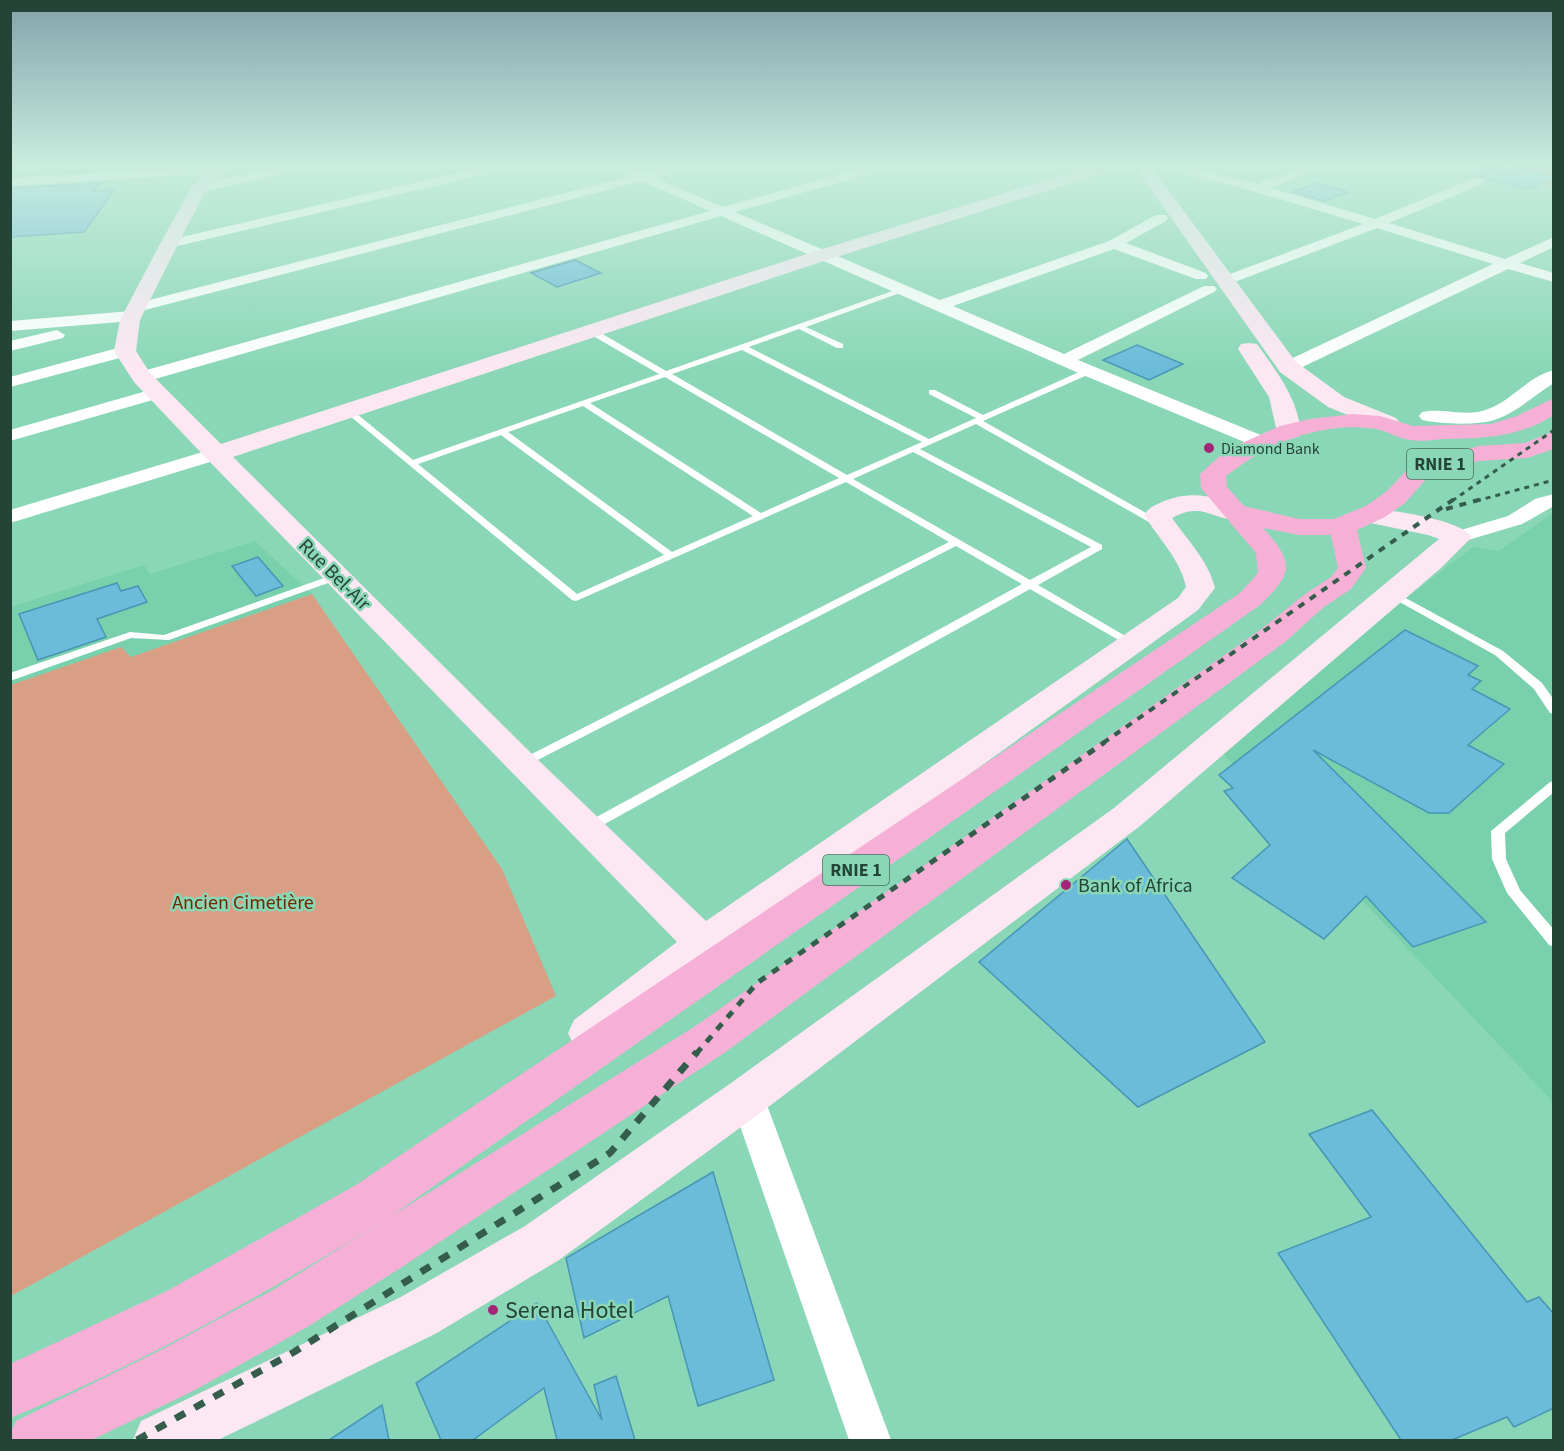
<svg xmlns="http://www.w3.org/2000/svg" width="1564" height="1451" font-family="'Source Sans 3',sans-serif">
<style>
.built{fill:#79d0ac}
.green{fill:#d99f85}
.building{fill:#6bbbda;stroke:#4696b4;stroke-width:1.5}
.lines{fill:none;stroke-linecap:round;stroke-linejoin:round}
.lane{fill:#fff;fill-rule:evenodd}
.street{fill:#fff;fill-rule:evenodd}
.secondary{fill:#fce7f3;fill-rule:evenodd}
.highway{fill:#f6b0d6;fill-rule:evenodd}
.rail-far3{stroke:#345d4c;stroke-width:3;stroke-dasharray:5 5;stroke-linecap:butt}
.rail-far2{stroke:#345d4c;stroke-width:4;stroke-dasharray:7 7;stroke-linecap:butt}
.rail-far1{stroke:#345d4c;stroke-width:5;stroke-dasharray:8 8;stroke-linecap:butt}
.rail{stroke:#345d4c;stroke-width:7;stroke-dasharray:11 11;stroke-linecap:butt}
.poi-dot{fill:#a32577;stroke:#8ad7b7;stroke-width:2}
.labels{text-anchor:middle;stroke-width:5;stroke-linejoin:round;paint-order:stroke}
.far-poi-label{font-size:16px;fill:#234436;stroke:#8ad7b7;text-anchor:start}
.shield{fill:#8ad7b7;stroke:#42705d;stroke-width:1.5}
.shield-label{font-size:18px;font-weight:bold;fill:#234436}
.street-label{font-size:20px;fill:#234436;stroke:#8ad7b7}
.poi-label{font-size:20px;fill:#234436;stroke:#8ad7b7;text-anchor:start}
.park-label{font-size:20px;fill:#702a00;stroke:#8ad7b7}
.near-poi-label{font-size:24px;fill:#234436;stroke:#8ad7b7;text-anchor:start}
</style>
<rect width="100%" height="100%" fill="#8ad7b7"/>
<g class="built">
<polygon points="1553,513 1553,1102 1215,745 1473,547 1499,551"/>
<polygon points="255,541 312,594 131,657 121,648 11,685 10,607 144,565 150,574"/>
</g>
<g class="green">
<polygon points="1465,164 1553,164 1553,187"/>
<polygon points="312,594 502,869 556,996 11,1296 11,685 121,647 131,657"/>
</g>
<g class="building">
<polygon points="1505,164 1554,176 1554,179 1528,189 1477,176"/>
<polygon points="101,183 94,191 114,190 84,232 10,237 10,188"/>
<polygon points="1317,183 1348,192 1324,201 1293,192"/>
<polygon points="575,260 601,273 557,287 531,273"/>
<polygon points="1137,345 1183,364 1149,380 1103,360"/>
<polygon points="258,557 283,586 256,596 232,566"/>
<polygon points="117,583 121,591 138,586 147,602 97,619 106,637 38,660 19,614"/>
<polygon points="1405,630 1478,666 1468,675 1481,681 1472,689 1510,709 1468,745 1504,764 1449,813 1429,813 1313,750 1486,922 1413,947 1366,896 1324,939 1232,878 1270,845 1224,791 1233,788 1219,775"/>
<polygon points="1127,839 1265,1042 1138,1107 979,962"/>
<polygon points="1372,1110 1527,1302 1539,1297 1554,1314 1554,1408 1514,1427 1507,1417 1452,1440 1401,1440 1278,1253 1371,1217 1309,1134"/>
<polygon points="713,1172 774,1380 698,1406 668,1296 584,1338 566,1258"/>
<polygon points="537,1303 602,1420 594,1385 616,1376 635,1440 557,1440 544,1388 473,1440 441,1440 416,1383"/>
<polygon points="382,1405 389,1440 329,1440"/>
</g>
<g class="lines">
<g class="lane">
<path d="M901,288l7,2 -102,37 37,17v4h-6l-38,-19 -50,18 180,92 47,-21 -47,-24v-4h6l48,25 103,-46h6v4l-109,48 179,101v4h-6l-180,-102 -56,25 182,96v4l-64,36 101,59 -6,3 -4,-1 -99,-57 -438,242h-10l-2,-3 2,-3 440,-241 -66,-38 -434,222 -4,-1 -2,-3 2,-3 431,-219 -103,-60 -270,119 -4,-1 -228,-189 7,-2 62,51 246,-86 -71,-41v-4h6l72,42zM742,350l180,92 -75,33 -175,-101zM665,377l174,101 -78,35 -171,-110zM583,406l170,110 -81,36 -164,-120zM501,435l163,120 -87,39 -159,-130zM913,452l178,95 -61,33 -177,-101z"/>
<polygon points="338,573 342,574 343,576 342,578 169,640 131,638 10,681 10,673 130,632 164,635"/>
<polygon points="1391,590 1503,651 1542,683 1554,700 1554,714 1550,713 1534,689 1495,655 1387,595 1386,593 1387,591"/>
<polygon points="1554,781 1554,792 1505,833 1506,859 1520,890 1554,930 1554,947 1549,945 1507,893 1492,859 1491,831 1550,782"/>
</g>
<g class="street">
<polygon points="294,164 317,164 311,168 199,192 193,188 199,184"/>
<polygon points="494,164 516,164 510,168 169,248 162,244 169,240"/>
<polygon points="607,164 623,164 644,173 680,164 700,164 698,167 655,178 723,207 876,164 895,164 893,167 735,212 940,300 1109,241 1156,215 1166,215 1168,218 1166,221 1126,243 1206,273 1208,276 1206,279 1196,279 1114,249 953,306 1064,354 1204,286 1214,286 1217,289 1214,292 1078,360 1268,438 1270,442 1268,446 1254,446 1083,375 721,216 148,381 136,381 133,377 136,373 710,211 642,181 137,312 140,316 132,321 10,331 10,321 131,311 128,308 130,305 631,176"/>
<polygon points="1156,164 1177,164 1257,184 1312,164 1329,164 1271,188 1375,219 1474,178 1482,178 1484,181 1482,184 1389,223 1505,259 1554,237 1554,247 1520,263 1554,273 1554,282 1508,269 1294,371 1282,371 1279,367 1282,363 1493,264 1377,228 1232,283 1222,283 1219,280 1222,277 1363,224 1253,191 1158,167"/>
<polygon points="216,166 220,167 222,170 220,173 10,186 10,178"/>
<polygon points="57,330 65,335 63,338 10,351 10,341"/>
<polygon points="125,346 133,351 131,355 10,387 10,377"/>
<path d="M1554,370v13c-18,11 -37,29 -57,36 -18,7 -57,5 -75,1l-3,-4 3,-4c21,-5 45,6 66,-3 23,-8 41,-33 66,-39z"/>
<polygon points="157,388 163,389 166,393 163,397 10,441 10,430"/>
<polygon points="216,448 223,450 226,454 223,458 10,523 10,510"/>
<polygon points="1554,494 1554,506 1522,524 1458,543 1451,541 1447,537 1451,533 1508,516 1535,499"/>
<polygon points="747,1082 759,1086 764,1097 891,1440 849,1440 730,1097 735,1086"/>
</g>
<g class="secondary">
<path d="M215,164h17l-26,26 -28,54 -38,76 -4,31 14,22 71,71 595,-193 284,-87h24l-2,3 -292,92 -597,198 301,299 172,165 472,-323 8,-11c-6,-28 -27,-48 -42,-72 4,-7 11,-10 18,-13 30,-13 54,-5 82,4l4,6 -4,6c-29,7 -38,-19 -72,0 16,23 36,42 43,70l-17,22 -480,345 -114,91 -15,5 -15,-5 -6,-13 6,-13 103,-78 -470,-483 -73,-77 -20,-31 6,-31 40,-76 31,-56z"/>
<polygon points="1133,164 1149,164 1296,362 1344,397 1396,418 1400,423 1396,428 1388,430 1380,428 1328,407 1280,372"/>
<path d="M1249,343l8,1c20,28 40,53 44,88l-3,5 -9,2 -9,-2 -3,-5 -8,-35 -31,-48 3,-5z"/>
<path d="M1370,507c24,5 88,11 102,30l-30,30 -302,259 -377,285 -204,149 -124,74 -217,106h-85l8,-19 258,-123 126,-72 206,-143 383,-275 325,-269 -11,-4 -67,-14 -4,-6 4,-6z"/>
</g>
<path class="highway" d="M1554,398v17c-36,23 -70,23 -111,24 -11,1 -22,3 -32,1 -13,-1 -23,-9 -35,-11 -54,-8 -109,14 -150,47l1,11 17,19 55,13h35l32,-13 21,-15 22,-23 10,-6 60,-16 46,-3 29,-12v18l-27,9 -48,3 -42,12 -10,5 -22,25 -20,14 -28,13 9,38 -15,21 -27,18 -39,35 -561,411 -319,212 -96,61 -112,63 -105,51h-82v-7l6,-12 143,-70 114,-61 421,-263 569,-399 41,-33 27,-18 7,-9 -7,-33h-32l-36,-7c31,34 31,45 -3,77l-870,612c-122,75 -247,147 -380,201v-54l157,-73 189,-106 884,-592 18,-20 -2,-20 -55,-65 -1,-14 21,-19 19,-11 40,-18 30,-7 43,-5 27,2 33,10 78,-2 26,-8z"/>
<g class="rail-far3">
<polyline points="1452,501 1554,430"/>
<polyline points="1476,501 1554,480"/>
</g>
<g class="rail-far2">
<polyline points="1446,509 1482,499"/>
<polyline points="1103,743 1454,499"/>
</g>
<polyline class="rail-far1" points="696,1054 757,983 1105,742"/>
<polyline class="rail" points="137,1440 294,1352 610,1153 697,1052"/>
</g>
<linearGradient id="sky" x2="0" y2="1"><stop stop-color="#83a2aa"/><stop offset="0.45" stop-color="#caeddf"/><stop offset="1" stop-color="#caeddf" stop-opacity="0"/></linearGradient>
<rect width="1564" height="367" fill="url(#sky)"/>
<g class="poi-dot">
<circle cx="1209" cy="448" r="6"/>
<circle cx="1066" cy="885" r="6"/>
<circle cx="493" cy="1310" r="6"/>
</g>
<g class="labels">
<g class="far-poi-label">
<text x="1221" y="454">Diamond Bank</text>
</g>
<g class="shield">
<rect x="1407" y="449" width="66" height="30" rx="4.5"/>
<rect x="823" y="855" width="66" height="30" rx="4.5"/>
</g>
<g class="shield-label">
<text x="1440" y="470">RNIE 1</text>
<text x="856" y="876">RNIE 1</text>
</g>
<g class="street-label">
<text transform="translate(335 574) rotate(45)" y="7">Rue Bel-Air</text>
</g>
<g class="poi-label">
<text x="1078" y="892">Bank of Africa</text>
</g>
<g class="park-label">
<text x="243" y="909">Ancien Cimetière</text>
</g>
<g class="near-poi-label">
<text x="505" y="1318">Serena Hotel</text>
</g>
</g>
<rect width="1564" height="1451" fill="none" stroke="#234436" stroke-width="24"/>
</svg>
